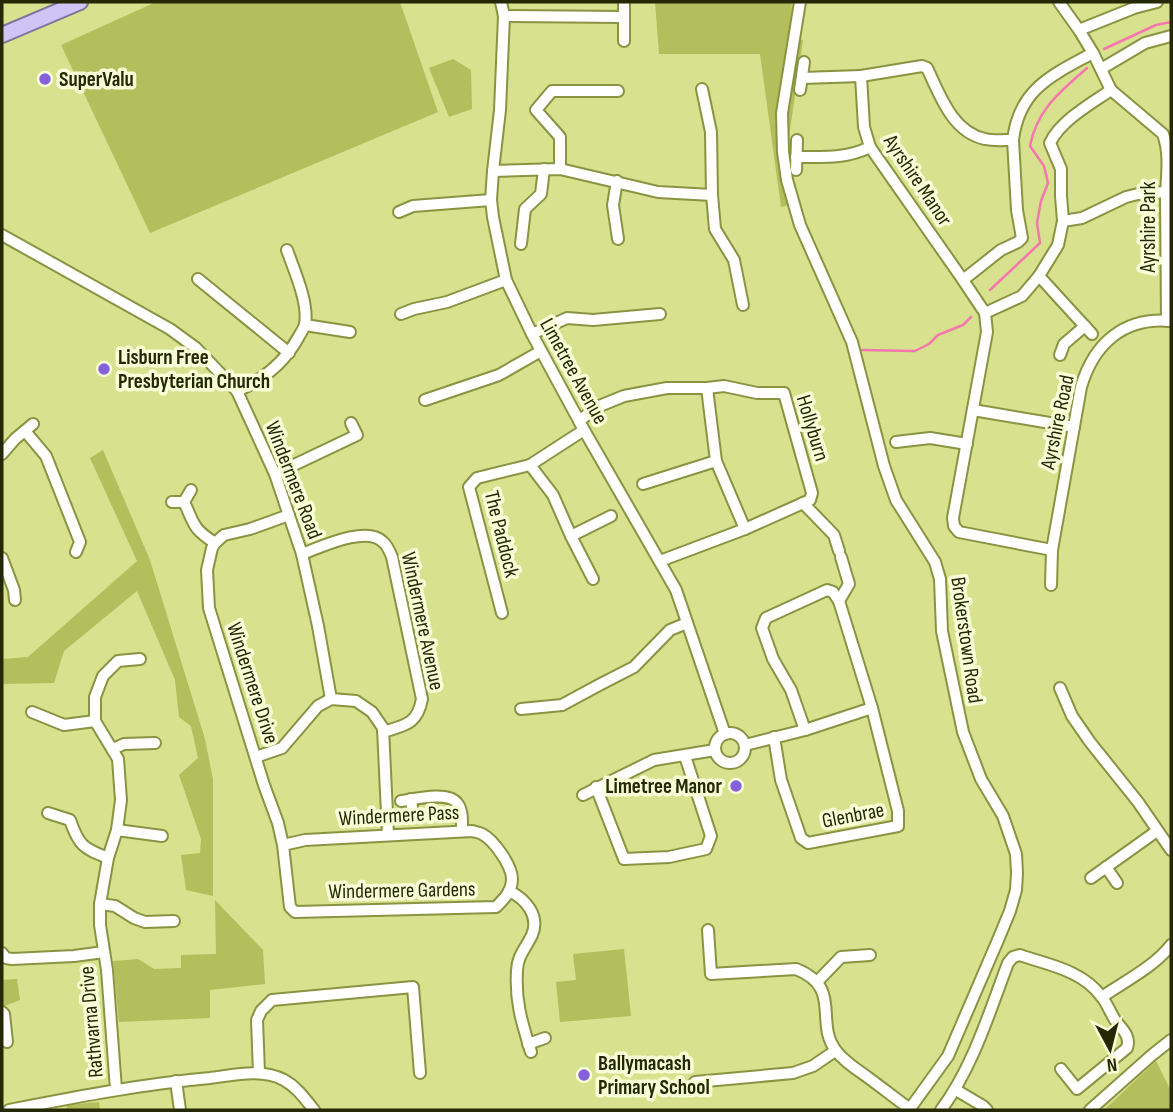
<svg xmlns="http://www.w3.org/2000/svg" width="1173" height="1112" font-family="'Sofia Sans Condensed',sans-serif">
<style>
.green{fill:#b3be5c}
.lines{fill:none;stroke-linecap:round;stroke-linejoin:round}
.stream{stroke:#f577ae;stroke-width:2.5}
.minor-casing{stroke:#8a9341;stroke-width:14}
.major-casing{stroke:#80749e;stroke-width:18}
.minor{stroke:#fff;stroke-width:10}
.major{stroke:#d0c4f7;stroke-width:14}
.poi-dot{fill:#8660db;stroke:#f8ffd6;stroke-width:2.5}
.labels{text-anchor:middle;stroke-width:7;stroke-linejoin:round;paint-order:stroke}
.poi-label{font-size:21px;font-weight:bold;fill:#252805;stroke:#f8ffd6;text-anchor:start}
.street-label{font-size:21px;fill:#252805;stroke:#f8ffd6}
</style>
<rect width="100%" height="100%" fill="#d7e18e"/>
<g class="green">
<polygon points="156,2 400,2 438,112 150,233 61,45"/>
<polygon points="655,2 792,2 790,37 803,40 787,151 800,202 781,207 760,54 659,54"/>
<polygon points="453,59 471,70 472,109 449,117 429,68"/>
<polygon points="103,450 150,560 205,739 213,779 213,896 186,890 181,855 200,853 201,839 179,775 198,758 191,726 179,717 175,680 137,591 64,651 54,683 2,684 2,659 28,657 137,561 90,458"/>
<polygon points="215,900 263,950 265,984 210,990 210,1018 119,1022 113,961 138,959 154,969 181,968 181,955 216,954"/>
<polygon points="624,949 631,1016 560,1022 556,982 576,980 573,954"/>
<polygon points="17,979 20,1000 2,1007 2,980"/>
<polygon points="1156,1061 1171,1091 1171,1110 1104,1110"/>
<polygon points="99,1102 100,1110 66,1110 67,1105"/>
</g>
<g class="lines">
<g class="stream">
<polyline points="1104,49 1156,25 1171,22"/>
<path d="M990,290l50,-47 -3,-20 4,-22 7,-18 -4,-17 -14,-20c7,-37 31,-55 57,-78"/>
<polyline points="862,350 915,351 929,344 938,335 963,325 971,317"/>
</g>
<defs>
<g id="minor">
<polyline points="501,2 504,16 500,110 493,171 491,200 493,217 506,280 532,334 584,430 676,590 725,734"/>
<polyline points="800,2 782,113 783,152 787,180 800,225 852,342 884,466 896,500 935,562 940,579 942,631 963,732 981,779 1003,816 1016,854 1017,873 1016,890 1010,911 998,940 948,1056 909,1110"/>
<path d="M1059,2l20,28 14,23 18,37 52,44c7,20 4,39 3,60 0,42 1,84 1,127"/>
<polyline points="504,16 624,17"/>
<polyline points="1079,30 1134,8 1157,2"/>
<polyline points="624,41 624,2"/>
<polyline points="1101,69 1145,43 1171,36"/>
<polyline points="802,78 861,76"/>
<polyline points="702,89 711,132 712,195 715,229 734,260 743,305"/>
<polyline points="800,90 804,62"/>
<path d="M1013,140c-9,0 -20,1 -28,-1 -33,-7 -45,-44 -58,-71l-5,-2 -61,10 3,51 6,20 93,133 22,33 2,19 -34,186 1,8 5,6 93,18"/>
<path d="M796,157c27,0 50,2 74,-10"/>
<polyline points="560,169 560,137 536,110 552,91 618,91"/>
<polyline points="796,170 797,140"/>
<polyline points="493,171 560,169 658,192 712,195"/>
<polyline points="617,181 613,205 618,239"/>
<polyline points="399,212 413,206 491,200"/>
<polyline points="1063,221 1082,218 1126,197 1138,194 1166,192"/>
<polyline points="2,235 170,329 196,348 237,391 275,474 302,554 318,626 331,699"/>
<polyline points="521,244 525,209 541,194 544,169"/>
<polyline points="1039,276 1092,334"/>
<polyline points="198,279 289,353"/>
<path d="M963,280l38,-30 17,-8 4,-4 -5,-28 -4,-70c6,-51 39,-65 80,-87"/>
<path d="M985,313l37,-17 17,-20 19,-31 5,-24 -2,-25v-27l-11,-26c10,-22 42,-40 61,-53"/>
<polyline points="401,314 414,309 447,302 506,280"/>
<polyline points="305,325 350,332"/>
<polyline points="532,334 567,318 593,320 660,314"/>
<polyline points="1060,355 1064,344 1085,326"/>
<polyline points="707,388 716,461 745,529"/>
<path d="M237,391c26,-11 47,-28 61,-53 2,-4 6,-9 7,-14 4,-21 -11,-54 -18,-74"/>
<polyline points="425,400 499,375 541,351"/>
<polyline points="973,410 1074,427"/>
<polyline points="579,421 597,407 624,396 667,388 707,388 724,386 757,393 784,393 812,493 810,500 745,529 660,561"/>
<polyline points="25,431 46,456 80,542 76,552"/>
<polyline points="896,442 930,438 967,444"/>
<polyline points="2,454 15,439 33,424"/>
<polyline points="530,465 553,495 571,536 593,579"/>
<polyline points="275,474 357,435 351,423"/>
<polyline points="643,484 716,461"/>
<polyline points="172,502 184,502 191,490"/>
<path d="M184,502c11,23 8,26 31,41"/>
<polyline points="803,503 834,535 839,551"/>
<polyline points="571,536 611,516"/>
<path d="M302,554c19,-7 65,-29 81,-12 4,3 7,10 9,15l30,142c-5,26 -17,26 -39,33"/>
<polyline points="2,558 14,590 15,600"/>
<path d="M1051,585l1,-35 29,-163c13,-44 43,-70 90,-66"/>
<polyline points="839,601 849,584 841,557"/>
<polyline points="502,613 469,487 477,478 530,465 584,430"/>
<polyline points="1060,688 1072,716 1090,742 1138,802 1171,850"/>
<polyline points="521,709 562,705 599,685 634,667 670,630 687,623"/>
<polyline points="32,712 64,725 95,721"/>
<circle cx="730" cy="748" r="15"/>
<polyline points="774,737 781,780 801,838 808,843 898,826 898,811 872,708 839,601 833,592 827,590 766,618 762,628 773,659 791,690 805,730"/>
<polyline points="745,745 805,730 872,708"/>
<polyline points="113,749 124,744 155,743"/>
<polyline points="256,757 282,748 318,706 331,699 356,701 372,712 383,728 388,835"/>
<polyline points="596,787 624,859 669,857 706,849 711,836 685,756"/>
<polyline points="583,795 654,760 715,750"/>
<polyline points="411,799 413,816"/>
<path d="M401,801c14,-2 47,-10 56,2 6,7 5,19 5,28"/>
<path d="M48,813l22,7c9,26 13,28 38,38"/>
<polyline points="117,830 162,836"/>
<path d="M283,845l22,-5 167,-9c3,1 7,1 10,3 12,6 30,32 30,45 0,12 -8,20 -16,28l-201,5 -5,-5 -7,-62 -5,-22 -14,-38 -55,-177 -2,-38 5,-22 3,-5 9,-8 26,-6 39,-14"/>
<polyline points="1106,867 1117,883"/>
<polyline points="1091,878 1157,831"/>
<path d="M509,891c17,8 31,25 23,44 -6,13 -15,21 -15,36 -2,31 5,52 14,81"/>
<polyline points="100,904 115,906 134,918 145,922 174,921"/>
<path d="M708,930l3,44 85,-5c48,19 17,54 41,83 8,10 19,17 29,24 15,11 29,22 44,33"/>
<polyline points="2,953 6,958 12,959 74,956 104,952"/>
<polyline points="817,982 841,957 870,955"/>
<path d="M1102,997c23,-16 52,-30 69,-52"/>
<polyline points="2,1012 4,1014 7,1042"/>
<polyline points="528,1044 545,1038"/>
<polyline points="259,1073 257,1020 261,1011 272,1000 413,987 420,1073"/>
<polyline points="176,1081 180,1110"/>
<polyline points="695,1082 793,1073 813,1066 835,1051"/>
<polyline points="116,1089 107,970 100,925 100,904 108,858 117,830 121,800 118,759 95,721 95,697 103,676 118,661 140,659"/>
<polyline points="956,1090 983,1106 987,1110"/>
<path d="M9,1110c67,-13 133,-26 201,-32 24,-3 52,-10 74,2 13,7 21,19 30,30"/>
<path d="M941,1110c32,-43 48,-97 67,-147l5,-6 7,-2c28,10 62,15 81,41 6,7 9,16 14,24 7,9 16,16 12,28l-50,41 -16,-20"/>
<polyline points="1090,1110 1152,1055 1171,1040"/>
</g>
<polyline id="major" points="2,35 80,2"/>
</defs>
<use href="#minor" class="minor-casing"/>
<use href="#major" class="major-casing"/>
<use href="#minor" class="minor"/>
<use href="#major" class="major"/>
</g>
<g class="poi-dot">
<circle cx="45" cy="79" r="7"/>
<circle cx="104" cy="369" r="7"/>
<circle cx="736" cy="786" r="7"/>
<circle cx="584" cy="1075" r="7"/>
</g>
<g class="labels">
<g class="poi-label">
<text x="59" y="86">SuperValu</text>
<text x="118" y="364">Lisburn Free<tspan x="118" dy="24">Presbyterian Church</tspan></text>
<text x="722" y="793" text-anchor="end">Limetree Manor</text>
<text x="598" y="1070">Ballymacash<tspan x="598" dy="24">Primary School</tspan></text>
</g>
<g class="street-label">
<text transform="translate(918 180) rotate(56)" y="7">Ayrshire Manor</text>
<text transform="translate(1148 227) rotate(-90)" y="7">Ayrshire Park</text>
<text transform="translate(574 371) rotate(61)" y="7">Limetree Avenue</text>
<text transform="translate(1057 422) rotate(-78)" y="7">Ayrshire Road</text>
<text transform="translate(813 428) rotate(73)" y="7">Hollyburn</text>
<text transform="translate(294 480) rotate(69)" y="7">Windermere Road</text>
<text transform="translate(502 534) rotate(76)" y="7">The Paddock</text>
<text transform="translate(423 621) rotate(78)" y="7">Windermere Avenue</text>
<text transform="translate(967 640) rotate(82)" y="7">Brokerstown Road</text>
<text transform="translate(253 683) rotate(72)" y="7">Windermere Drive</text>
<text transform="translate(399 815) rotate(-3)" y="7">Windermere Pass</text>
<text transform="translate(853 815) rotate(-11)" y="7">Glenbrae</text>
<text transform="translate(402 890) rotate(-1)" y="7">Windermere Gardens</text>
<text transform="translate(91 1022) rotate(-95)" y="7">Rathvarna Drive</text>
</g>
</g>
<rect width="1173" height="1112" fill="none" stroke="#252805" stroke-width="7"/>
<g transform="translate(1110 1049) rotate(173)" stroke="#f8ffd6" stroke-width="5" paint-order="stroke">
<path d="M0-5L12 26L0 18L-12 26Z" fill="#252805"/>
<text y="-10" font-size="19" font-weight="bold" text-anchor="middle" fill="#252805">N</text>
</g>
</svg>
